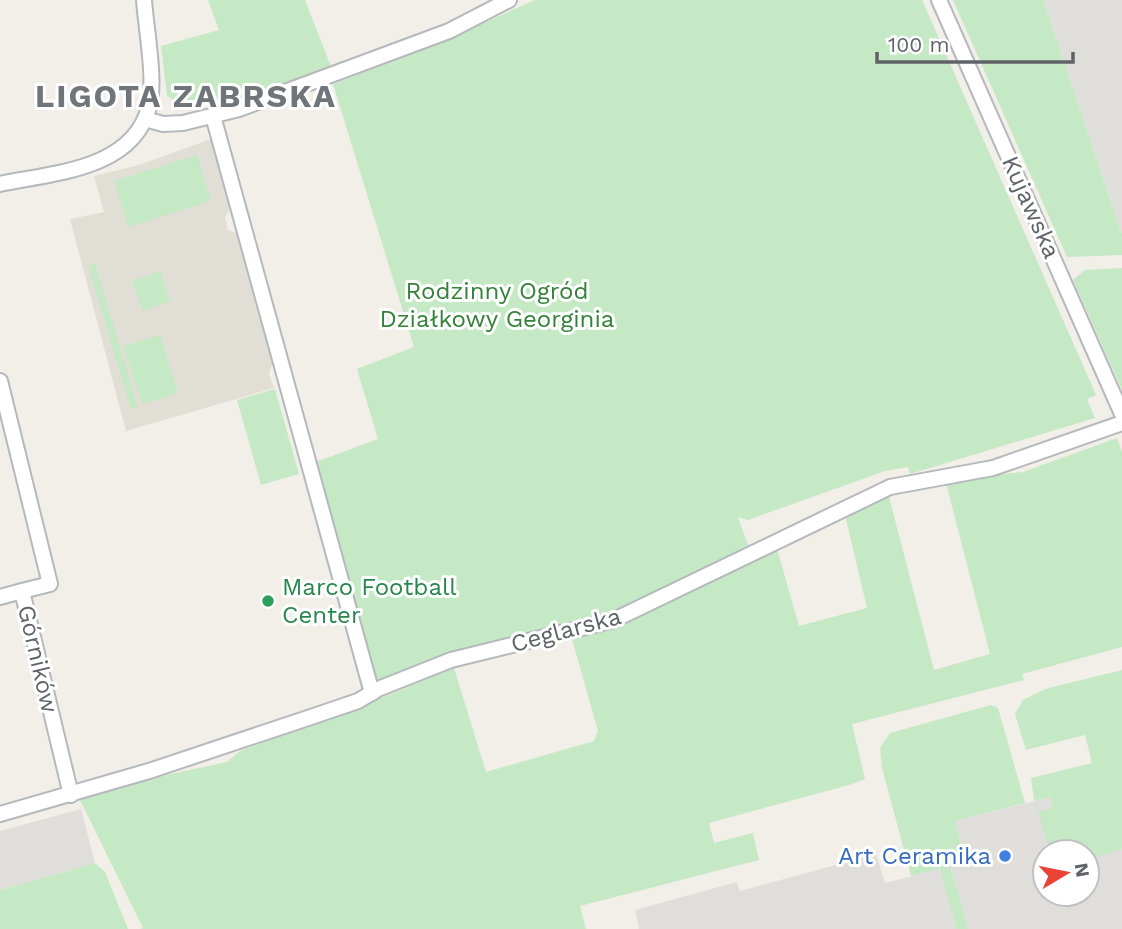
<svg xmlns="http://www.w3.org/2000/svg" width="1122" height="929" font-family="'Work Sans',sans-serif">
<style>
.industrial{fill:#e0deda;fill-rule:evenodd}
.education{fill:#e1ded6}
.green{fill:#c5e8c5}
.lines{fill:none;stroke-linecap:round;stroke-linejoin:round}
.minor-casing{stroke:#b5b8bc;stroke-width:18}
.minor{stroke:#fff;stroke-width:14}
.leisure-dot{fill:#2e9e5b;stroke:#fff;stroke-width:2.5}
.shop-dot{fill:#3f7fe0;stroke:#fff;stroke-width:2.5}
.labels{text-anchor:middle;stroke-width:6;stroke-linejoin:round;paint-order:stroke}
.street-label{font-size:24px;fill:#5f6368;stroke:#fff}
.park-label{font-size:24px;fill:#348238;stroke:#fff}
.leisure-label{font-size:24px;fill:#27864d;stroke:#fff;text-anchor:start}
.shop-label{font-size:24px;fill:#366cbe;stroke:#fff;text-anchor:end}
.district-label{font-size:32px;font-weight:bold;letter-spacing:2px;fill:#70757a;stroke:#fff}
</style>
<rect width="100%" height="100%" fill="#f1efe8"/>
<g class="industrial">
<polygon points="1043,0 1122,0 1122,233"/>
<path d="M1122,779v150h-154l-18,-65 16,-5 -11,-38zM1045,852h42v42h-42z"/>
<polygon points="81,809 95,863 0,890 0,831"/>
<polygon points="876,854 885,883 940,869 956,929 639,929 635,910 737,882 740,891"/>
</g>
<polygon class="education" points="211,139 230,208 225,218 228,230 243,236 275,358 269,373 274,388 126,431 70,219 104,212 94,176 139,165"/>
<g class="green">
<path d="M208,0h97l27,69 -85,32 -2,-4c-28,5 -53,16 -78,-1l-6,-50 58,-16z"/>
<polygon points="535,0 922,0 1096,395 1087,399 1095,418 910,474 908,467 885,471 748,520 738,517 748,545 663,591 619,609 428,661 375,684 313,463 378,439 357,369 414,347 333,84 448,39"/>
<polygon points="953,0 1043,0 1122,234 1122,255 1067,257"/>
<polygon points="197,155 211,201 128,227 114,181"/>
<polygon points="95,264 138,407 131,409 88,266"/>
<polygon points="1122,268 1122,390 1073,280 1085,270"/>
<polygon points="160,271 170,301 143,311 132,281"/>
<polygon points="160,335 178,393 142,404 123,346"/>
<polygon points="275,389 299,474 261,485 237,400"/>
<polygon points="1117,438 1122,452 1122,647 1022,674 1024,680 852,724 865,779 849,785 709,823 714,843 753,833 759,860 580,906 586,929 140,929 143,928 79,798 143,780 227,762 240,751 391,694 454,668 486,772 594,741 598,731 572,639 626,624 777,549 799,626 867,608 845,515 888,493 934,670 990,654 946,483 989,475 1023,472"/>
<polygon points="1122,670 1122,849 1087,860 1087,852 1050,852 1038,812 1052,808 1050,797 1034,801 1031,778 1092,763 1085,735 1026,750 1015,714 1023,700 1045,689"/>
<polygon points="991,705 998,708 1025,803 955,821 966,859 950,864 968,929 956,929 940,869 911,876 882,768 880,748 890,733"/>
<polygon points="95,863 105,872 128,929 0,929 0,890"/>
</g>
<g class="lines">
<defs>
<g id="minor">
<polyline points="939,0 1122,414"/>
<polyline points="213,116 372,693"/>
<polyline points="145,119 163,124 183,123 239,109 449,31 509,0"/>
<path d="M0,184c52,-11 133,-14 149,-77 7,-27 -3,-78 -5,-107"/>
<polyline points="0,381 50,584 22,591 71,795"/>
<polyline points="0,597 22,591"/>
<polyline points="0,814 149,771 308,718 358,701 378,689 451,660 614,620 890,487 993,468 1122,423"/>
</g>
</defs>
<use href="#minor" class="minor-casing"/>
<use href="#minor" class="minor"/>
</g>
<circle class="leisure-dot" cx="268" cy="601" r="7"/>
<circle class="shop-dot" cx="1005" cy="856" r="7"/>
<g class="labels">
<g class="street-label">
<text transform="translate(1031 207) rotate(66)" y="8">Kujawska</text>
<text transform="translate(566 630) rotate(-15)" y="8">Ceglarska</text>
<text transform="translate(38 659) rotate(77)" y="8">Górników</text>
</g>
<g class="park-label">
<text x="497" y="299">Rodzinny Ogród<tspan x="497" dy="28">Działkowy Georginia</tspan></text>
</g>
<g class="leisure-label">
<text x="282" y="595">Marco Football<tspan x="282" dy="28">Center</tspan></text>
</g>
<g class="shop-label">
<text x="991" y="864">Art Ceramika</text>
</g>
<g class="district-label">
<text x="186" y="107">LIGOTA ZABRSKA</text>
</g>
</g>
<g transform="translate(1066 873) rotate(80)"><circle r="33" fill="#ffffff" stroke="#bfc1c3" stroke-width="2"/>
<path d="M0-5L12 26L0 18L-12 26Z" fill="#ea4335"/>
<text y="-10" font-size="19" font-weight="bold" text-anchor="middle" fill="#5f6368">N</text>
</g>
<path d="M877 52v10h196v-10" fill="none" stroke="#5f6368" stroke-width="3.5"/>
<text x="888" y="52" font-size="21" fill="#5f6368" stroke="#ffffff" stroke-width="5" paint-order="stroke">100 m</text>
</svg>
